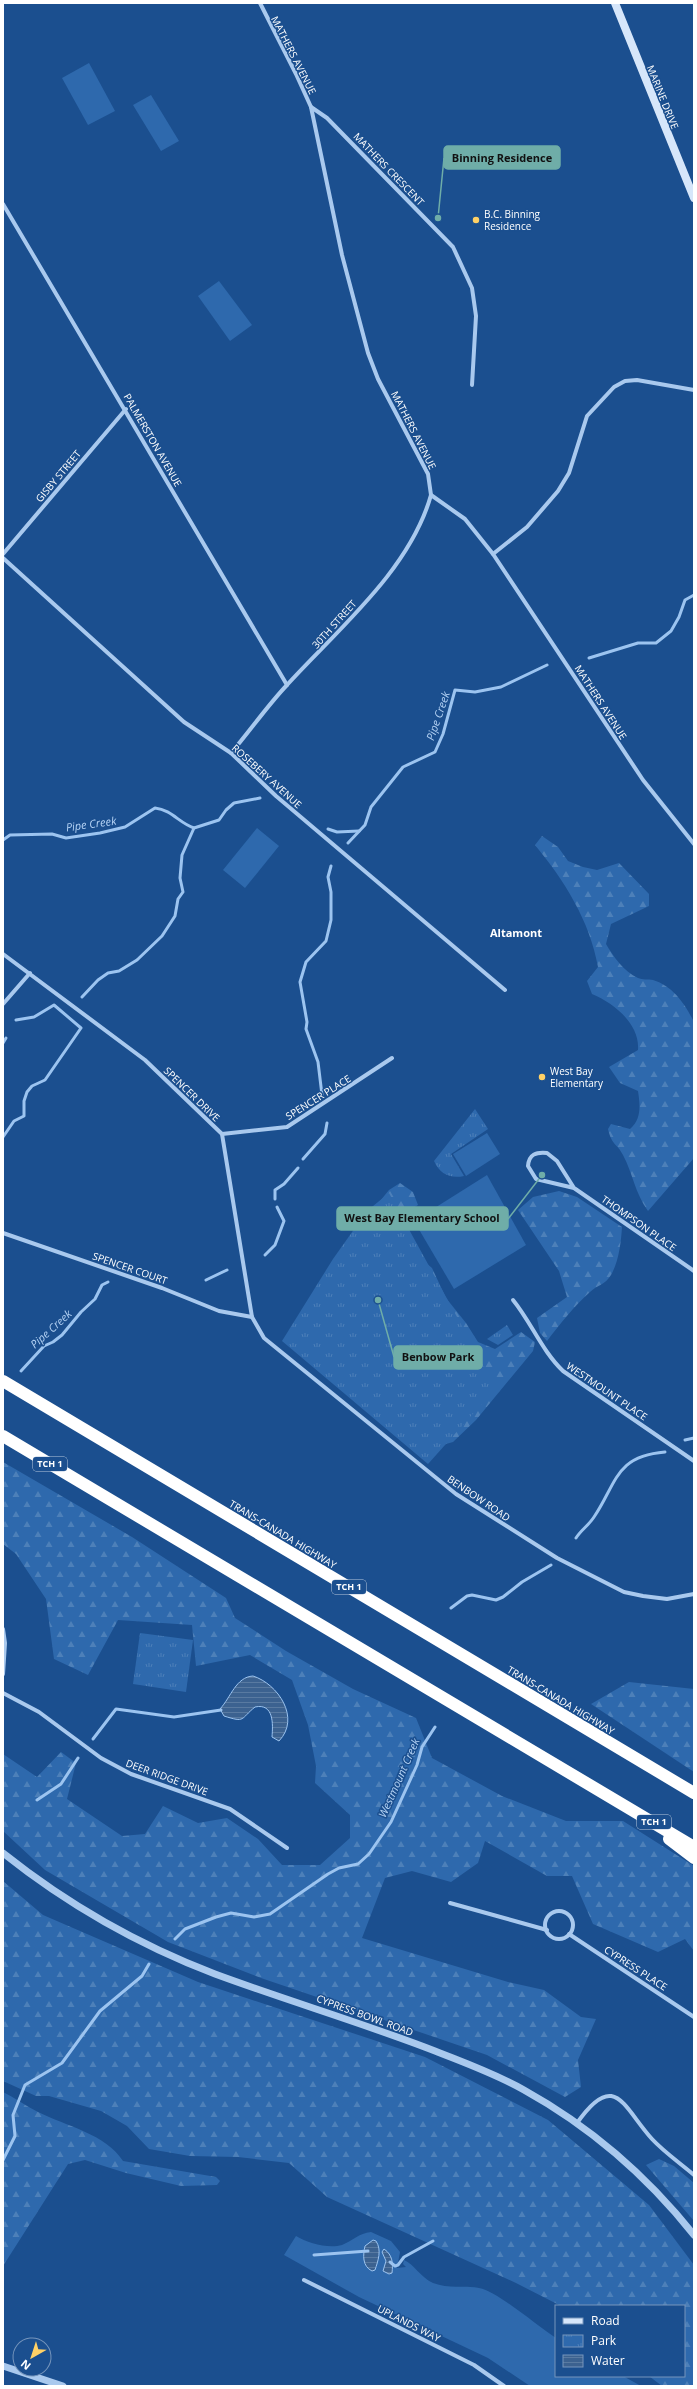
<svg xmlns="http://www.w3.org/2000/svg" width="697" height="2389" font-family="'Open Sans',sans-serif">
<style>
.grass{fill:#2e69ad;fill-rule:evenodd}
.forest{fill:url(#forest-firs)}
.park{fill:url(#park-tufts)}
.water{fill:url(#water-rules);stroke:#9cc4f0}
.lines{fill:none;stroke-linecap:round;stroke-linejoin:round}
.stream{stroke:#9cc4f0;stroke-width:3}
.minor{stroke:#a9c9ee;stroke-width:4}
.tertiary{stroke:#a9c9ee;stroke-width:7}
.secondary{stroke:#d6e6fa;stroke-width:8}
.motorway{stroke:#fff;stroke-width:12}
.poi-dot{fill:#ffd166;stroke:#1b4f8f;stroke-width:1.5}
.labels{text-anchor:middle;stroke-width:3;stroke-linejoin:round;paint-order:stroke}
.shield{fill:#1b4f8f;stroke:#bbcadd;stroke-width:1}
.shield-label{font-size:9px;font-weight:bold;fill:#fff}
.street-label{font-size:10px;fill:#fff;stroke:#1b4f8f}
.poi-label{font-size:10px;fill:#fff;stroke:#1b4f8f;text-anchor:start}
.water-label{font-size:11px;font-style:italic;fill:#b5d3f5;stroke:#1b4f8f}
.neighbourhood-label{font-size:11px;font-weight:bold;fill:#fff;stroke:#1b4f8f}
.leader{fill:none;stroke:#6fada8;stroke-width:1.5}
.callout-dot{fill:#6fada8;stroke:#1b4f8f;stroke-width:1.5}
.callout{fill:#6fada8;stroke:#6fada8;stroke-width:1.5}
.callout-label{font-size:11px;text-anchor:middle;font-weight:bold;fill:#111}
</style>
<defs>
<pattern id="forest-firs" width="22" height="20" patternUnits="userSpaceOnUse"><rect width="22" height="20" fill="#2e69ad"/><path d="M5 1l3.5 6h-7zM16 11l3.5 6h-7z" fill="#4d80b9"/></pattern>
<pattern id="park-tufts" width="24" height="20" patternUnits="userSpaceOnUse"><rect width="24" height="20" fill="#2e69ad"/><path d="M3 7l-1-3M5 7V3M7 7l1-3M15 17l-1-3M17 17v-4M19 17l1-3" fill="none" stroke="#4d80b9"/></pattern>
<pattern id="water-rules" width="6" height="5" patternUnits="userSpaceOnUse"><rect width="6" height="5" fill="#3c6290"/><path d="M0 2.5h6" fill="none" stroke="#597aa1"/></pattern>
</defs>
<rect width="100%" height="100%" fill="#1b4f8f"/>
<g class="grass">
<polygon points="89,63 115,111 88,125 62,78"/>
<polygon points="151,95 179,141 161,151 133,105"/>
<polygon points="219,281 252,325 230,341 198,296"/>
<polygon points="257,828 279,846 245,888 223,870"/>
<polygon points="487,1133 500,1154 466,1176 453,1154"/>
<polygon points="487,1175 526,1245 454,1289 414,1221"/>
<path d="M371,2232l20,9 9,11 -3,16 9,-1 -3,-3 1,-4c10,4 17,18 29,23 16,6 30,2 46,5 20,4 58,38 77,50v38h67l18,10h-111l-42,-28 -129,-61 -75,-42 12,-19c12,7 32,13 46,9 10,-4 17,-12 29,-13zM365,2246l14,1 -2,15 -13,-4z"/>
</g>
<g class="forest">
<path d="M542,836l16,11 10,14 15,6 14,3 22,-7 30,31v12l-38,18 -5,20c7,12 18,28 32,34 4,2 10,1 15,2 20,6 32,24 41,42v136l-46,53c-13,-18 -15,-37 -25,-56 -6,-12 -11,-9 -15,-26l3,-5 19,5c12,-10 10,-25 8,-38l-18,-8 -11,-16 29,-17c2,-26 -24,-47 -46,-56l-5,-13 11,-14c-8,-46 -34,-87 -63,-122z"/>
<polygon points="400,1183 413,1192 418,1205 405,1213 400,1236 419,1257 432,1268 446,1298 466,1323 478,1342 495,1349 521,1332 535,1342 533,1351 476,1420 453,1442 439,1446 372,1211 389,1190"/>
<path d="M559,1191l18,6 45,30c-1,15 -3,34 -11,48 -6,10 -14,10 -21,17 -16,14 -30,32 -43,49l-7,-8 -3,-15 30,-21 -8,-26 -41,-61 15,-13z"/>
<polygon points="3,1462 132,1537 226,1598 235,1618 286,1651 353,1689 416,1718 432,1758 502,1796 566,1821 623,1821 694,1866 694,1951 685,1939 658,1952 593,1924 572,1876 547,1876 485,1841 478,1863 451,1882 412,1871 385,1878 362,1938 508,1982 544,1990 581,2017 596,2019 578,2060 581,2087 565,2097 487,2055 261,1978 168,1942 45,1870 3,1831 3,1754 37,1777 61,1752 76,1763 67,1799 122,1836 145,1834 163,1806 198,1823 227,1818 258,1839 282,1865 320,1865 350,1838 350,1815 315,1783 316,1766 308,1725 292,1680 250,1655 196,1666 192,1625 118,1620 88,1675 54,1659 46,1599 16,1554 3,1544"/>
<polygon points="629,1682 694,1689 694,1772 591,1704"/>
<polygon points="3,1881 43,1915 198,1982 425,2057 548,2120 649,2205 694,2265 694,2386 662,2386 649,2376 684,2376 684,2306 561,2306 516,2283 327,2197 289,2163 238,2157 190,2156 149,2149 127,2126 101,2111 49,2096 36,2096 3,2081"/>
<path d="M3,2092c12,6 23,14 35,20 28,14 68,22 85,49l93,16 4,4 -3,4 -36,1 -55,-13 -41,-13 -17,4 -65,102z"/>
<polygon points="659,2159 674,2166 694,2183 694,2221 646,2165"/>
</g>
<g class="park">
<path d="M475,1109l13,20 -37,25 13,22c-14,3 -24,-2 -30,-15z"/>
<polygon points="389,1193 496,1388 428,1464 282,1341 333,1259 367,1211"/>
<polygon points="507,1325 513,1335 498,1345 487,1339"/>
<polygon points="140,1633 193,1640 186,1692 133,1684"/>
</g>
<g class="water">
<path d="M253,1676c25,8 48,42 26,65l-7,-4c1,-13 2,-34 -17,-30 -15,12 -9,16 -31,9l-4,-7c11,-12 16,-32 33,-33z"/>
<path d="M373,2240l3,1c6,9 2,20 -1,29l-3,1c-10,-5 -9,-16 -7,-25z"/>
<path d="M384,2249c9,6 9,15 8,24l-3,1 -6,-3 3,-10 -4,-9z"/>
</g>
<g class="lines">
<g class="stream">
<polyline points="589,658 638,643 656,643 671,631 679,617 685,600 694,595"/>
<polyline points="328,829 337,832 359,831"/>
<path d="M3,840l7,-5 42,-1 14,4 34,-5 25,-6 30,-19c17,2 24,15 39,20"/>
<polyline points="348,843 365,825 371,807 403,767 435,752 443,734 455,690 475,692 501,687 547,665"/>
<polyline points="82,997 98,980 108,973 119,971 137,960 162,936 175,916 178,899 183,892 180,878 182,855 194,828 219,820 226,810 234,803 260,798"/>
<polyline points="3,1043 6,1038"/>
<polyline points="322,1095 318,1062 306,1029 307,1022 300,982 306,962 326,941 331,920 331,892 328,877 331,866"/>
<polyline points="3,1137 14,1121 24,1116 24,1101 27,1092 32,1086 45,1080 81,1028 54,1005 34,1017 16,1020"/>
<polyline points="303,1159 325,1134 327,1123"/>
<polyline points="275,1199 275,1190 284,1184 298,1168"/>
<polyline points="265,1255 275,1245 284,1221 277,1207"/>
<polyline points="206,1280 227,1270"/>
<polyline points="21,1371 44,1346 53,1342 62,1335 81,1312 95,1299 102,1285 108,1282"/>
<polyline points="685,1440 694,1438"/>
<path d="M576,1538c5,-8 13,-13 18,-21 23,-34 21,-61 71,-65"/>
<polyline points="451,1608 467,1596 472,1595 496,1600 503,1597 522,1582 551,1565"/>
<polyline points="93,1739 116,1709 174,1717 221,1710"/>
<polyline points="37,1800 61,1784 78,1758"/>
<polyline points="175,1939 185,1929 216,1917 231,1913 254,1917 270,1914 328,1874 339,1868 358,1864 369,1854 391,1822 417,1765 422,1747 435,1727"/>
<polyline points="3,2160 15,2136 13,2115 25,2085 62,2063 100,2011 142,1976 149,1964"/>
<polyline points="314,2255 368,2251"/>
<polyline points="390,2262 395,2266 398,2265 404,2257 433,2241"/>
</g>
<g class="minor">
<polyline points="260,3 296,74 311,107 342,255 368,353 378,379 428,474 431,495 465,519 493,554 643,780 694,844"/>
<polyline points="311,107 327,118 453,247 472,288 476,316 472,385"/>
<polyline points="3,204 287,685"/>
<polyline points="3,554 126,409"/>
<polyline points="493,554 527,527 558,491 569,473 587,416 614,387 625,381 637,380 694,390"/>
<polyline points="3,558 184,722 231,753 276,796 505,990"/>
<path d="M231,753c19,-22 36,-47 56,-68 51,-56 123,-115 144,-190"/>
<polyline points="3,954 145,1060 222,1134 252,1317 264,1338 456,1494 557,1558 624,1592 643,1596 667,1599 694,1594"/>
<polyline points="3,1004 30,973"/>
<polyline points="222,1134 287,1127 392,1058"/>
<path d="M574,1188l-38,-9 -8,-13c1,-12 8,-14 19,-13l10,8 17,27 120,83"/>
<polyline points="3,1233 162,1288 219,1311 252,1317"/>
<path d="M513,1300c18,22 29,51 50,71l131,90"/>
<polyline points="3,1629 5,1643 3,1674"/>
<polyline points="3,1693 39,1712 101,1758 131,1774 230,1809 287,1848"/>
<polyline points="450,1903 547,1930"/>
<circle cx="559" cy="1925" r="14"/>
<polyline points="569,1934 694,2017"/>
<path d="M577,2123c38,-54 46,-16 75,16 12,13 28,24 42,36"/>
<polyline points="304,2280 474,2365 504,2386"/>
</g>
<g class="tertiary">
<path d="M3,1853c64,51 136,92 212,121 73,27 148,49 220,77 30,12 61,23 89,39 65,36 123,86 170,145"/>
<polyline points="3,2366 63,2386"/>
</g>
<polyline class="secondary" points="615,3 694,198"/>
<g class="motorway">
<polyline points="3,1381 694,1793"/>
<polyline points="3,1436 694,1847"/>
<polyline points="669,1839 694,1858"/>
</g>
</g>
<g class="poi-dot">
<circle cx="476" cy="220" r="4"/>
<circle cx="542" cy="1077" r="4"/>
</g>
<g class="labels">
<g class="shield">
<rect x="33" y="1457" width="34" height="14" rx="3"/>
<rect x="332" y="1580" width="34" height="14" rx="3"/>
<rect x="637" y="1815" width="34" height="14" rx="3"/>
</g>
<g class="shield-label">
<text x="50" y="1467">TCH 1</text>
<text x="349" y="1590">TCH 1</text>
<text x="654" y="1825">TCH 1</text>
</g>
<g class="street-label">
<text transform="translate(294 55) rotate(63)" y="4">MATHERS AVENUE</text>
<text transform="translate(663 97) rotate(68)" y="4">MARINE DRIVE</text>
<text transform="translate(389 169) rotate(46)" y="4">MATHERS CRESCENT</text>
<text transform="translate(414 430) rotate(63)" y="4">MATHERS AVENUE</text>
<text transform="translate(153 440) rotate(60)" y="4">PALMERSTON AVENUE</text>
<text transform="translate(58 476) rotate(-50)" y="4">GISBY STREET</text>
<text transform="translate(334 624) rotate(-48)" y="4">30TH STREET</text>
<text transform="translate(601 702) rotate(57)" y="4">MATHERS AVENUE</text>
<text transform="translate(267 776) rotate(42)" y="4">ROSEBERY AVENUE</text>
<text transform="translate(192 1094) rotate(44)" y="4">SPENCER DRIVE</text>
<text transform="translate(318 1097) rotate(-32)" y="4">SPENCER PLACE</text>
<text transform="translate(639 1223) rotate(35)" y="4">THOMPSON PLACE</text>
<text transform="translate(130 1268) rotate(19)" y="4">SPENCER COURT</text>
<text transform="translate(607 1391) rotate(34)" y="4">WESTMOUNT PLACE</text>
<text transform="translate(479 1498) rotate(34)" y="4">BENBOW ROAD</text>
<text transform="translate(283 1534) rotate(31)" y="4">TRANS-CANADA HIGHWAY</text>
<text transform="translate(561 1700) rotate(31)" y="4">TRANS-CANADA HIGHWAY</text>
<text transform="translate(167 1777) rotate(20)" y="4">DEER RIDGE DRIVE</text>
<text transform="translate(636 1968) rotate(33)" y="4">CYPRESS PLACE</text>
<text transform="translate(365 2015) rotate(20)" y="4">CYPRESS BOWL ROAD</text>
<text transform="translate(409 2323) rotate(27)" y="4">UPLANDS WAY</text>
</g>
<g class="poi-label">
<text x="484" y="218">B.C. Binning<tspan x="484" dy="12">Residence</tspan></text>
<text x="550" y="1075">West Bay<tspan x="550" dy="12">Elementary</tspan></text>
</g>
<g class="water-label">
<text transform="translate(438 716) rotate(-71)" y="4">Pipe Creek</text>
<text transform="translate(91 824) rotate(-8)" y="4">Pipe Creek</text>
<text transform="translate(51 1329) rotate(-42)" y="4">Pipe Creek</text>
<text transform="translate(399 1778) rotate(-66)" y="4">Westmount Creek</text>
</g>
<g class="neighbourhood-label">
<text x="516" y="937">Altamont</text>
</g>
</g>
<path class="leader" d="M438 218L444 158M542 1175L508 1219M378 1300L394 1357"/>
<g class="callout-dot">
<circle cx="438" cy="218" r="4"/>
<circle cx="542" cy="1175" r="4"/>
<circle cx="378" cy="1300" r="4"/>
</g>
<g class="callout">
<rect x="444" y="146" width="116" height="23" rx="4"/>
<rect x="337" y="1207" width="171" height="23" rx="4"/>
<rect x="394" y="1346" width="88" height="23" rx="4"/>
</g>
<g class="callout-label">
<text x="502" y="162">Binning Residence</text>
<text x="422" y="1222">West Bay Elementary School</text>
<text x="438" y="1361">Benbow Park</text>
</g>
<rect width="697" height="2389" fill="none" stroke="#ffffff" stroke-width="8"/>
<rect x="555" y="2305" width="130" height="72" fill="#1b4f8f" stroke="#7695bc"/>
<rect x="563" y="2318" width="20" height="6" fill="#d6e6fa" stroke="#7695bc"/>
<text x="591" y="2325" font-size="12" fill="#ffffff">Road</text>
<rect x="563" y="2335" width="20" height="12" fill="url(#park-tufts)" stroke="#7695bc"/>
<text x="591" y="2345" font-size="12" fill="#ffffff">Park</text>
<rect x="563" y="2355" width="20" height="12" fill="url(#water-rules)" stroke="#7695bc"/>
<text x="591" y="2365" font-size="12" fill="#ffffff">Water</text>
<g transform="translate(32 2357) rotate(219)"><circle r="19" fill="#1b4f8f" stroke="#7695bc"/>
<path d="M0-3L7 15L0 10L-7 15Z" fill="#ffd166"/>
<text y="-6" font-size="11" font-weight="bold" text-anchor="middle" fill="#ffffff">N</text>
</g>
</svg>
